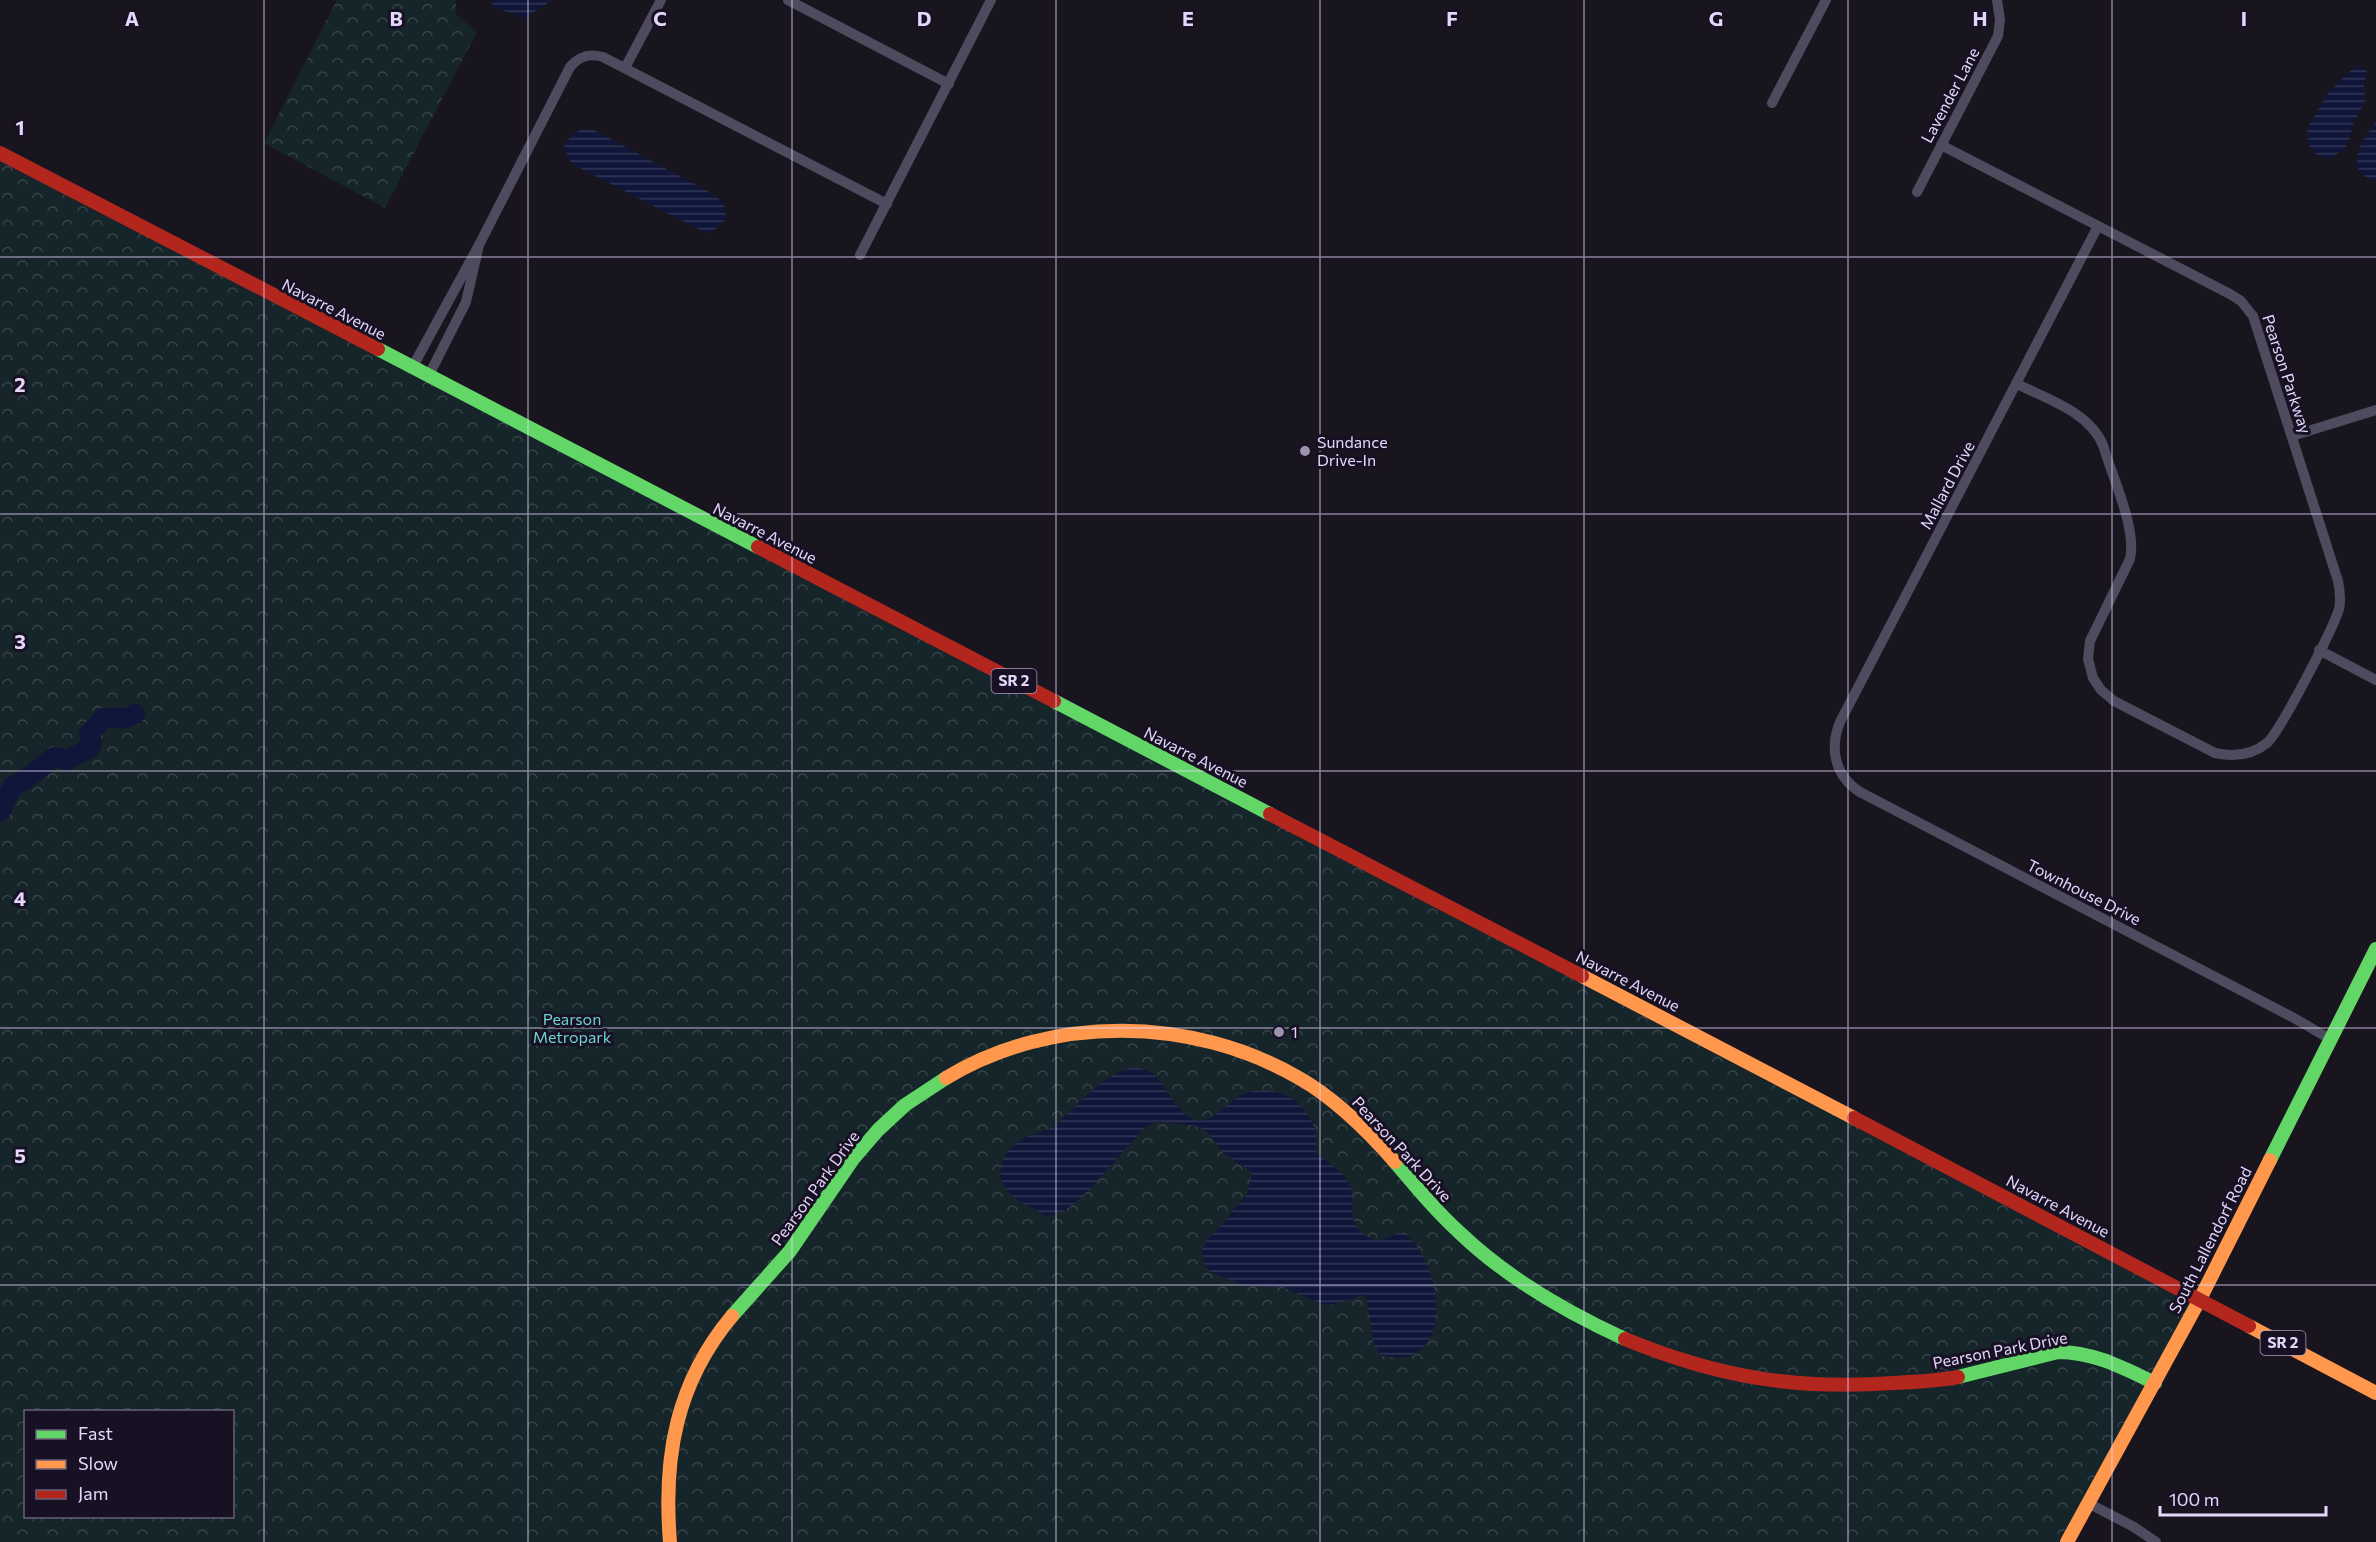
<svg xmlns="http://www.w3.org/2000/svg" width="2376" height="1542" font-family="Commissioner,sans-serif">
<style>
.forest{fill:url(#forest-crowns);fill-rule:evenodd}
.water{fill:url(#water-rules)}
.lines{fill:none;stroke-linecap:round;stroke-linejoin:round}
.river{stroke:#10163a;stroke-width:20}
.street{stroke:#4f4b5e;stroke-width:10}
.fast{stroke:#63d668;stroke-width:14}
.slow{stroke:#ff974d;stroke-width:14}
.jam{stroke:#b3261e;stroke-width:14}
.grid{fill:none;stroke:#e3d7fb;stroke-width:1.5;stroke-opacity:0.55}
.poi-dot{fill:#9c93ae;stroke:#181123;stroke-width:2}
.labels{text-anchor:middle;stroke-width:6;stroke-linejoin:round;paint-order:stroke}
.shield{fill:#181123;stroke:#a69cba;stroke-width:1.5}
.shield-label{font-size:15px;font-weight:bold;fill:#e3d7fb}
.street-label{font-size:16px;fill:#e3d7fb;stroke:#181123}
.poi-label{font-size:16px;fill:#e3d7fb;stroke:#181123;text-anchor:start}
.park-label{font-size:16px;fill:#6bd3d0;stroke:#181123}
.grid-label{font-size:20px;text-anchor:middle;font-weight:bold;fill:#e3d7fb;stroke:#181123;stroke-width:6;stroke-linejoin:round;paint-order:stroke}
</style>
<defs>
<pattern id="forest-crowns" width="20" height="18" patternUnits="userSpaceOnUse" patternTransform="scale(1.5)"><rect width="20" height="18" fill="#15252a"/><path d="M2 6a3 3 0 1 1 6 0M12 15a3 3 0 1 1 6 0" fill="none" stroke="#37444a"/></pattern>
<pattern id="water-rules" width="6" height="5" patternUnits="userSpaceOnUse" patternTransform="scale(1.5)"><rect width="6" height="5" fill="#10163a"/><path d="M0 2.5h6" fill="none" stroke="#333757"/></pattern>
</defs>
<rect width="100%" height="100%" fill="#19151f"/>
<g class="forest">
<polygon points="337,0 456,0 456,14 477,32 385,208 264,143"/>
<path d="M0,153l2200,1146 -133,243h-2067zM26,1412h206v104h-206z"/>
</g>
<g class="water">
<polygon points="491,0 552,0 525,18 493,7"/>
<polygon points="2357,65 2367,70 2364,84 2365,102 2353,124 2350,138 2344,150 2329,159 2316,154 2308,144 2307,129 2330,90"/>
<path d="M2376,122v59c-35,-8 -14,-42 0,-59z"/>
<polygon points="581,130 594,130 711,193 724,203 726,219 711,233 704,232 574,165 568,159 564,145 571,136"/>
<path d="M1136,1067c5,2 13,3 17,7 14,12 22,37 40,45 18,8 34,-17 48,-24 19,-9 46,-5 60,11 13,14 17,27 15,46 9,10 25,17 31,28 9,15 3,23 6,37 2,11 15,24 27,23 6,-1 14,-6 22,-8 33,19 55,114 3,125 -7,1 -16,0 -23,-1l-8,-10 -7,-46 -3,-5 -28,9 -12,1 -42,-18 -35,-1 -37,-14 -7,-11 -1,-11 6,-12 18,-17 7,-11 14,-15 5,-20 -4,-6 -24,-15 -16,-22 -12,-6 -37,-5 -15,7 -54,61 -24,21 -12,5 -9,1c-15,-12 -38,-15 -44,-38 -2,-9 3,-23 9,-29 14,-15 31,-15 45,-23 4,-2 7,-7 10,-10 21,-19 42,-44 71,-49z"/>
</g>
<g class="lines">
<polyline class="river" points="0,812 12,787 26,779 54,757 68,760 90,748 92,744 89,734 103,718 124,718 135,714"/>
<g class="street">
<polyline points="788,0 949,84"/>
<polyline points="625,68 661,0"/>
<polyline points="1772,103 1826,0"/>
<path d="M1941,145l289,149 11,7 12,15 85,265c2,10 3,19 1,28 -6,20 -58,121 -72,134 -15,12 -34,14 -52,10l-101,-52 -13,-11 -8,-12 -5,-19 2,-18 40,-82c7,-31 -18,-82 -27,-114 -14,-33 -56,-46 -86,-61"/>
<polyline points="1917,192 1998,36 2000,20 1997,0"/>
<path d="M2098,226l-258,496c-11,27 -5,54 20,70l434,226 36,21"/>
<path d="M479,245l91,-178c9,-11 19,-14 33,-10l284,147"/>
<polyline points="860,255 991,0"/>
<polyline points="412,368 479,245 466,302 428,377"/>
<polyline points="2292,436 2376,410"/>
<polyline points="2319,650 2376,680"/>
<polyline points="2088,1503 2134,1527 2156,1542"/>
</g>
<g class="fast">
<polyline points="378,349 758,547"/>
<polyline points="1054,701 1270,814"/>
<polyline points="2270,1160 2376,949"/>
<path d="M1395,1162c21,25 41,49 65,71 47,45 106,79 165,106"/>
<polyline points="732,1316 790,1251 853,1159 878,1130 905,1105 946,1078"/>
<path d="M1958,1377l100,-25c36,0 65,16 97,31"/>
</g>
<g class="slow">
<polyline points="1582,976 1854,1118"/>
<path d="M946,1078c106,-64 246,-62 353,0 37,21 68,52 96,84"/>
<polyline points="2249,1326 2376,1393"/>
<path d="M670,1542c-7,-85 6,-159 62,-226"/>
<polyline points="2067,1542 2200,1299 2270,1160"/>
</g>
<g class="jam">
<polyline points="0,153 378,349"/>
<polyline points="758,547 1054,701"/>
<polyline points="1270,814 1582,976"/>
<polyline points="1854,1118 2249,1326"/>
<path d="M1625,1339c92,38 170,51 269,44 22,-1 43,-2 64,-6"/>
</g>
</g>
<path class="grid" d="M264,0v1542M528,0v1542M792,0v1542M1056,0v1542M1320,0v1542M1584,0v1542M1848,0v1542M2112,0v1542M0,257h2376M0,514h2376M0,771h2376M0,1028h2376M0,1285h2376"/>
<g class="poi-dot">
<circle cx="1305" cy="451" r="6"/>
<circle cx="1279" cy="1032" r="6"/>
</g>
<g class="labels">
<g class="shield">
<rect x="991.5" y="669" width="45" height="24" rx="4.5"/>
<rect x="2260.5" y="1331" width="45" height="24" rx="4.5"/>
</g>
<g class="shield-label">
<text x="1014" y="686">SR 2</text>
<text x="2283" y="1348">SR 2</text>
</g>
<g class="street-label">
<text transform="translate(1950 95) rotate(-62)" y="6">Lavender Lane</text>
<text transform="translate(334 309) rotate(27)" y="6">Navarre Avenue</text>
<text transform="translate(2287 374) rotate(72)" y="6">Pearson Parkway</text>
<text transform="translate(1947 485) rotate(-62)" y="6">Mallard Drive</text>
<text transform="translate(765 533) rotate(27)" y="6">Navarre Avenue</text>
<text transform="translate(1196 757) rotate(27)" y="6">Navarre Avenue</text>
<text transform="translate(2084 892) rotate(27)" y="6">Townhouse Drive</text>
<text transform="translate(1628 981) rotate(27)" y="6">Navarre Avenue</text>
<text transform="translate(1402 1149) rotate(47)" y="6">Pearson Park Drive</text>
<text transform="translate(815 1188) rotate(-54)" y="6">Pearson Park Drive</text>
<text transform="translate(2058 1206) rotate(28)" y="6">Navarre Avenue</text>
<text transform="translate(2210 1240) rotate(-63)" y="6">South Lallendorf Road</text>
<text transform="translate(2000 1350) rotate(-11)" y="6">Pearson Park Drive</text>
</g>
<g class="poi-label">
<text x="1317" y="448">Sundance<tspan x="1317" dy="18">Drive-In</tspan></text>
<text x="1291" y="1038">1</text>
</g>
<g class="park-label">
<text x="572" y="1025">Pearson<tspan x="572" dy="18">Metropark</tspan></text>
</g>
</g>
<g class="grid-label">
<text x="132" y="26">A</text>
<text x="396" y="26">B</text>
<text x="660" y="26">C</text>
<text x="924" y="26">D</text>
<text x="1188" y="26">E</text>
<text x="1452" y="26">F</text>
<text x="1716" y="26">G</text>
<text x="1980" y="26">H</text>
<text x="2244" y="26">I</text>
<text x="20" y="135">1</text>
<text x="20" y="392">2</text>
<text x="20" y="649">3</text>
<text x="20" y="906">4</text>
<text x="20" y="1163">5</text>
</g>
<rect x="24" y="1410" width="210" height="108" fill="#181123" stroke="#696079" stroke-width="1.5"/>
<rect x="36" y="1430" width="30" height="9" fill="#63d668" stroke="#696079" stroke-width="1.5"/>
<text x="78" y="1440" font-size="18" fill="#e3d7fb">Fast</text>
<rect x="36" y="1460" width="30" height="9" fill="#ff974d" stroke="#696079" stroke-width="1.5"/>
<text x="78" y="1470" font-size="18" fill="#e3d7fb">Slow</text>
<rect x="36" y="1490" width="30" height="9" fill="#b3261e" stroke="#696079" stroke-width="1.5"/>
<text x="78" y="1500" font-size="18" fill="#e3d7fb">Jam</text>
<path d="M2160 1506v9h166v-9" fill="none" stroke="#e3d7fb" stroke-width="3"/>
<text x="2169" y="1506" font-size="18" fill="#e3d7fb" stroke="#181123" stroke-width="4.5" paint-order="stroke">100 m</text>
</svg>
